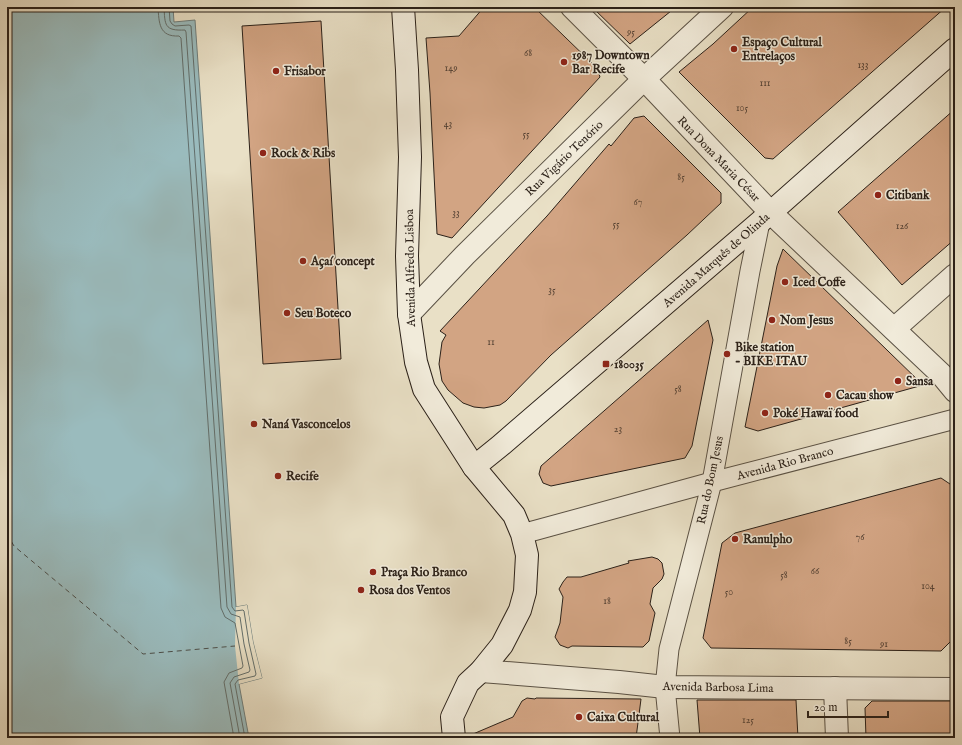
<svg xmlns="http://www.w3.org/2000/svg" width="962" height="745" font-family="'IM FELL English',serif">
<style>
.water{fill:#9abbbd;stroke:#6e7d7b}
.pier{fill:#e9e0c6}
.lines{fill:none;stroke-linecap:round;stroke-linejoin:round}
.shore{stroke:#626e6b;stroke-width:1}
.ferry{stroke:#4c4f4a;stroke-width:1;stroke-dasharray:5 4;stroke-linecap:butt}
.building{fill:#d2a483;stroke:#2b2119}
.pedestrian-casing{stroke:#5a5144;stroke-width:21}
.minor-casing{stroke:#5a5144;stroke-width:24}
.secondary-casing{stroke:#2b2119;stroke-width:24}
.pedestrian{stroke:#f1ebda;stroke-width:19}
.minor{stroke:#f1ebda;stroke-width:22}
.secondary{stroke:#f1ebda;stroke-width:22}
.poi-dot{fill:#8f2418;stroke:#f1ebda;stroke-width:1.5}
.labels{text-anchor:middle;stroke-width:3;stroke-linejoin:round;paint-order:stroke}
.number-label{font-size:10px;fill:#554234}
.poi-label{font-size:12px;font-weight:bold;fill:#2b2119;stroke:#f1ebda;text-anchor:start}
.street-label{font-size:12px;fill:#2b2119;stroke:#f1ebda}
</style>
<rect width="100%" height="100%" fill="#e9e0c6"/>
<filter id="stains"><feTurbulence type="fractalNoise" baseFrequency=".005" numOctaves="4"/><feColorMatrix values="0 0 0 0 .2 0 0 0 0 .09 0 0 0 0 .02 0 0 0 .5 -.17"/></filter>
<radialGradient id="worn" r=".72"><stop offset=".6" stop-color="#630" stop-opacity="0"/><stop offset="1" stop-color="#630" stop-opacity=".3"/></radialGradient>
<polygon class="water" points="7,7 173,7 174,22 195,20 236,607 247,605 253,642 262,678 239,684 249,738 7,738"/>
<polygon class="pier" points="247,605 253,642 262,678 239,684 235,646 236,607"/>
<g class="lines">
<g class="shore">
<path d="M158,7c1,16 1,30 21,29l2,2 40,570 4,9 10,6 8,43 -1,2 -13,5 -5,9 10,56"/>
<path d="M164,7c1,18 0,24 21,23l1,2 41,575 4,7 9,3 4,27 6,26 -1,2 -15,5 -4,6 10,55"/>
<polyline points="169,7 170,21 172,24 175,26 189,25 191,26 232,607 235,611 243,610 244,611 249,643 256,674 255,676 238,680 235,684 245,738"/>
</g>
<polyline class="ferry" points="7,534 14,546 143,654 235,646"/>
</g>
<g class="building">
<polygon points="484,7 534,7 597,68 600,77 452,238 437,234 430,93 426,38 459,36"/>
<polygon points="592,7 676,7 630,44"/>
<polygon points="753,7 946,7 773,159 765,158 679,72 713,44"/>
<polygon points="321,21 341,359 263,364 242,26"/>
<polygon points="955,109 955,239 902,285 838,212"/>
<polygon points="644,116 721,193 721,203 687,235 551,355 506,401 500,405 484,408 474,407 463,403 448,390 442,381 439,364 442,342 446,335 440,331 547,216 609,144 611,146 634,118"/>
<polygon points="783,249 923,385 758,431 745,427 777,266"/>
<polygon points="708,320 713,340 692,446 685,458 551,486 543,483 539,474 541,466"/>
<polygon points="941,478 953,486 952,640 941,651 711,648 703,638 722,543 735,533"/>
<polygon points="652,557 658,559 662,563 664,574 662,579 653,588 650,604 655,613 649,641 643,647 572,646 568,648 560,645 555,637 560,623 563,597 559,589 563,582 567,577 581,577 629,563 628,561"/>
<polygon points="527,698 535,699 536,698 641,699 636,738 466,738 466,737 513,717 522,701"/>
<polygon points="697,700 796,700 798,738 700,738"/>
<polygon points="872,701 954,701 954,738 866,738 865,708"/>
</g>
<g class="lines">
<defs>
<g id="pedestrian">
<polyline points="522,534 712,482 955,419"/>
<polyline points="670,738 665,687 669,649 712,482 750,271 760,222"/>
</g>
<g id="minor">
<polyline points="572,7 644,79 771,213 941,374 955,391"/>
<polyline points="409,314 465,255 644,79 722,7"/>
<polyline points="894,329 955,275"/>
<polyline points="481,671 619,682 665,687 955,689"/>
<polyline points="835,688 837,738"/>
</g>
<g id="secondary">
<polyline points="403,7 407,70 410,157 407,256 409,314 416,362 424,389 474,467 514,515 522,534 527,555 525,592 520,610 502,645 481,671 468,683 452,717 454,738"/>
<polyline points="474,467 500,446 760,222 955,49"/>
</g>
</defs>
<use href="#pedestrian" class="pedestrian-casing"/>
<use href="#minor" class="minor-casing"/>
<use href="#secondary" class="secondary-casing"/>
<use href="#pedestrian" class="pedestrian"/>
<use href="#minor" class="minor"/>
<use href="#secondary" class="secondary"/>
</g>
<g class="poi-dot">
<circle cx="734" cy="49" r="4"/>
<circle cx="564" cy="62" r="4"/>
<circle cx="276" cy="71" r="4"/>
<circle cx="263" cy="153" r="4"/>
<circle cx="878" cy="195" r="4"/>
<circle cx="303" cy="261" r="4"/>
<circle cx="785" cy="282" r="4"/>
<circle cx="287" cy="313" r="4"/>
<circle cx="772" cy="320" r="4"/>
<circle cx="727" cy="354" r="4"/>
<rect x="602" y="360" width="8" height="8" rx="2"/>
<circle cx="898" cy="381" r="4"/>
<circle cx="828" cy="395" r="4"/>
<circle cx="765" cy="413" r="4"/>
<circle cx="254" cy="424" r="4"/>
<circle cx="278" cy="476" r="4"/>
<circle cx="735" cy="539" r="4"/>
<circle cx="373" cy="572" r="4"/>
<circle cx="361" cy="590" r="4"/>
<circle cx="579" cy="717" r="4"/>
</g>
<g class="labels">
<g class="number-label">
<text x="631" y="35">95</text>
<text x="528" y="56">68</text>
<text x="863" y="68">133</text>
<text x="451" y="71">149</text>
<text x="765" y="86">111</text>
<text x="742" y="111">105</text>
<text x="448" y="127">43</text>
<text x="526" y="137">55</text>
<text x="681" y="180">85</text>
<text x="638" y="205">67</text>
<text x="456" y="216">33</text>
<text x="616" y="227">55</text>
<text x="902" y="229">126</text>
<text x="552" y="293">35</text>
<text x="491" y="345">11</text>
<text x="678" y="392">58</text>
<text x="618" y="432">23</text>
<text x="860" y="540">76</text>
<text x="815" y="574">66</text>
<text x="784" y="578">58</text>
<text x="928" y="589">104</text>
<text x="729" y="595">50</text>
<text x="607" y="604">18</text>
<text x="848" y="644">85</text>
<text x="884" y="647">91</text>
<text x="748" y="723">125</text>
</g>
<g class="poi-label">
<text x="742" y="46">Espaço Cultural<tspan x="742" dy="14">Entrelaços</tspan></text>
<text x="572" y="59">1987 Downtown<tspan x="572" dy="14">Bar Recife</tspan></text>
<text x="284" y="75">Frisabor</text>
<text x="271" y="157">Rock &amp; Ribs</text>
<text x="886" y="199">Citibank</text>
<text x="311" y="265">Açaí concept</text>
<text x="793" y="286">Iced Coffe</text>
<text x="295" y="317">Seu Boteco</text>
<text x="780" y="324">Nom Jesus</text>
<text x="735" y="351">Bike station<tspan x="735" dy="14">- BIKE ITAU</tspan></text>
<text x="614" y="368">180035</text>
<text x="906" y="385">Sansa</text>
<text x="836" y="399">Cacau show</text>
<text x="773" y="417">Poké Hawaï food</text>
<text x="262" y="428">Naná Vasconcelos</text>
<text x="286" y="480">Recife</text>
<text x="743" y="543">Ranulpho</text>
<text x="381" y="576">Praça Rio Branco</text>
<text x="369" y="594">Rosa dos Ventos</text>
<text x="587" y="721">Caixa Cultural</text>
</g>
<g class="street-label">
<text transform="translate(564 158) rotate(-44)" y="4">Rua Vigário Tenório</text>
<text transform="translate(719 159) rotate(46)" y="4">Rua Dona Maria César</text>
<text transform="translate(716 260) rotate(-41)" y="4">Avenida Marquês de Olinda</text>
<text transform="translate(410 268) rotate(-91)" y="4">Avenida Alfredo Lisboa</text>
<text transform="translate(785 463) rotate(-15)" y="4">Avenida Rio Branco</text>
<text transform="translate(710 480) rotate(-78)" y="4">Rua do Bom Jesus</text>
<text transform="translate(718 687) rotate(1)" y="4">Avenida Barbosa Lima</text>
</g>
</g>
<rect width="962" height="745" fill="none" stroke="#e9e0c6" stroke-width="24"/>
<rect x="8" y="8" width="946" height="729" fill="none" stroke="#2b2119" stroke-width="2"/>
<rect x="12" y="12" width="938" height="721" fill="none" stroke="#2b2119"/>
<path d="M808 711v6h80v-6" fill="none" stroke="#2b2119" stroke-width="2"/>
<text x="814" y="711" font-size="12" fill="#2b2119" stroke="#f1ebda" stroke-width="3" paint-order="stroke">20 m</text>
<rect width="100%" height="100%" filter="url(#stains)"/>
<rect width="100%" height="100%" fill="url(#worn)"/>
</svg>
